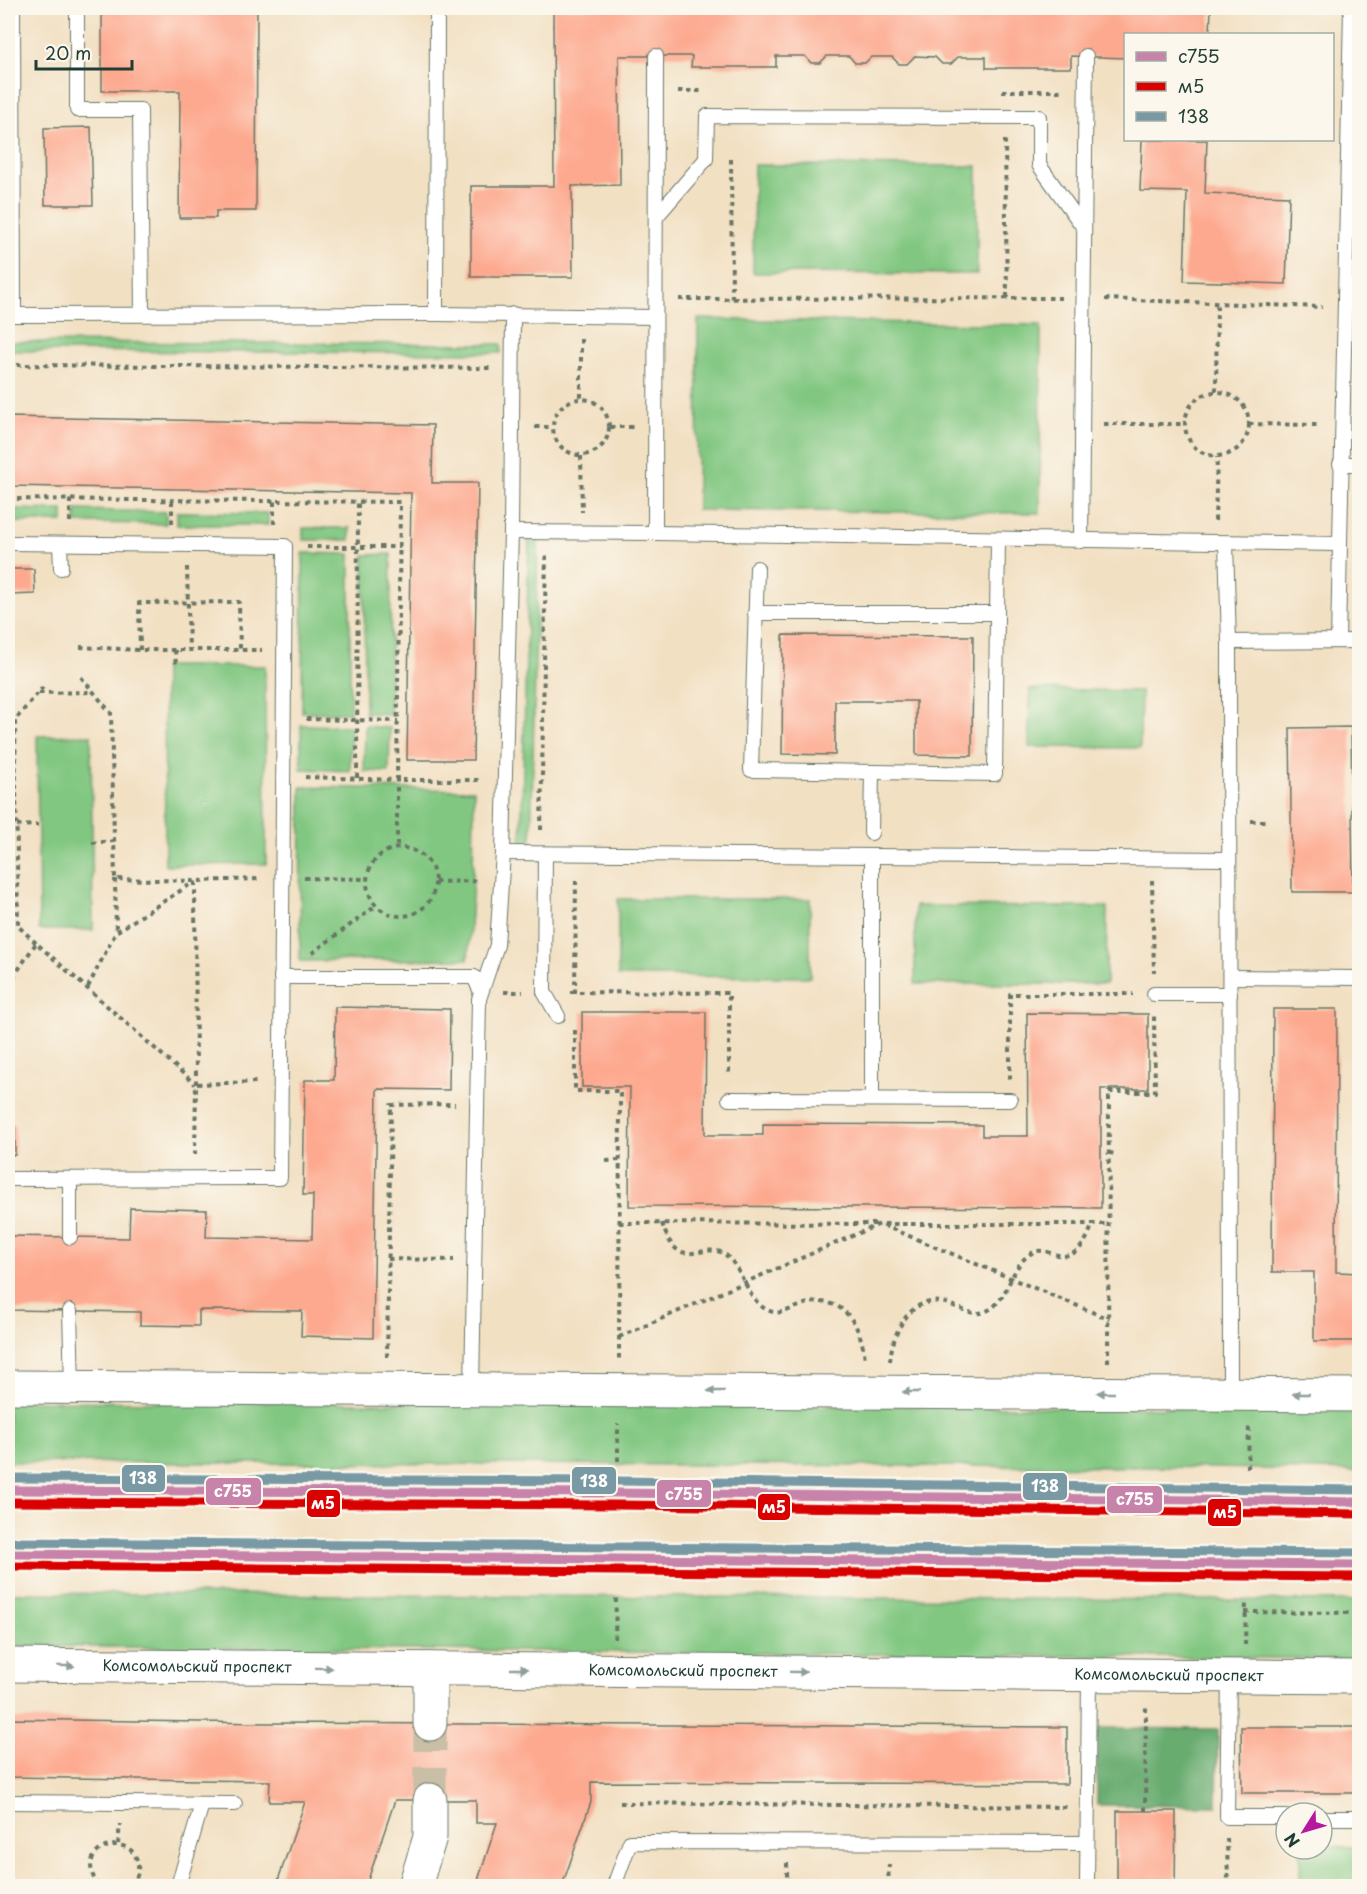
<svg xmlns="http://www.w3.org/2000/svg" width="1367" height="1894" font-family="'Playpen Sans',sans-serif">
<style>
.green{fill:#81c781;stroke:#50825a;stroke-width:1.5}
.forest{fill:#68ac6f;stroke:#447452;stroke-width:1.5}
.building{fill:#fda98f}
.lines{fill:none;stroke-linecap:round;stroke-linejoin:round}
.tertiary-tunnel{stroke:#c8bfa6;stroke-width:33;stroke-dasharray:33 16;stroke-linecap:butt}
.service-casing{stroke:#697666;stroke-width:16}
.tertiary-casing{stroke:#697666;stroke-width:35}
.primary-casing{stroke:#697666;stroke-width:35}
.path{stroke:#697666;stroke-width:4;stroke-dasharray:4.5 4.5;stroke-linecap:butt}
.service{stroke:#fff;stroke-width:14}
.tertiary{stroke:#fff;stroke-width:33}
.primary{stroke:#fff;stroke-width:33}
.bus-1-casing{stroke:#fbf7ec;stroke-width:14}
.bus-2-casing{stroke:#fbf7ec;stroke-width:14}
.bus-3-casing{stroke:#fbf7ec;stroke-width:14}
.bus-1{stroke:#c783aa;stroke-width:9}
.bus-2{stroke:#d90200;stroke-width:9}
.bus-3{stroke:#799aa4;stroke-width:9}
.oneway{fill:#8f9e9a}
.labels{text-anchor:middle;stroke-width:4.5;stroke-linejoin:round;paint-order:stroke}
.street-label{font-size:15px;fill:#1f3d34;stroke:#fbf7ec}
.line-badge{stroke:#fbf7ec;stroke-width:2}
.badge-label{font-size:16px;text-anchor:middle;font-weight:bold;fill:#fff}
</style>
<rect width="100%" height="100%" fill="#fbf7ec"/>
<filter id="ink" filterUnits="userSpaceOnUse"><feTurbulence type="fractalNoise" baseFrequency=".0167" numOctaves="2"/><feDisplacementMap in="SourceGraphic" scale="12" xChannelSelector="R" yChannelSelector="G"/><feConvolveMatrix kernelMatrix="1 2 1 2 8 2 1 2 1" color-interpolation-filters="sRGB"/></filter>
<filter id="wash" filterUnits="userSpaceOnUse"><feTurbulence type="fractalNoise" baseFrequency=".008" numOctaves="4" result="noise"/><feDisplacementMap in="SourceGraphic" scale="24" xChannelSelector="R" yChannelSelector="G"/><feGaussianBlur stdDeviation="1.35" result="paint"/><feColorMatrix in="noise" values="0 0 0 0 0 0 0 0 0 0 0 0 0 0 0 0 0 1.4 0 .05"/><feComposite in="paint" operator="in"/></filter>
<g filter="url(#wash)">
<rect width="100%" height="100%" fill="#f2e0c3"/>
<g class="green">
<polygon points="754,165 977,166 977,274 753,273"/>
<polygon points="698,319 1041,325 1040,513 697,510"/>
<polygon points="8,342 501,344 501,353 8,351"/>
<polygon points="8,509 63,510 63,522 8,522"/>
<polygon points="76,510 166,512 166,524 76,523"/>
<polygon points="177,512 268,513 268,525 177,525"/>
<rect x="303" y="528" width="47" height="12"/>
<polygon points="538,538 531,849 521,849 529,539"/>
<polygon points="303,553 350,554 350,713 302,712"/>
<polygon points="391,554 390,714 365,713 364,555"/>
<polygon points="164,666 265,666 266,864 165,865"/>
<polygon points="1030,689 1141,691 1140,748 1029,747"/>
<polygon points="301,725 351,726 350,771 301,769"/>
<polygon points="365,726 390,728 389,772 364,771"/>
<polygon points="91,735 93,930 39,930 37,736"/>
<polygon points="301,787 474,790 473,881 468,959 300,961"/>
<polygon points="618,899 810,899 810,977 618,976"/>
<polygon points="915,906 1107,907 1106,984 915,984"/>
<polygon points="8,1401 1360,1409 1359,1471 1163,1467 8,1462"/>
<polygon points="8,1593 1359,1601 1360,1659 8,1646"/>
<polygon points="1322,1846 1359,1847 1359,1886 1300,1886 1300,1849 1322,1849"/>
</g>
<polygon class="forest" points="1097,1728 1218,1729 1217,1806 1097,1805"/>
<g id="blocks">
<g class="building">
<polygon points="102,8 257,8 256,211 216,211 216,218 179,218 180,91 102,91"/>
<polygon points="553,8 1211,8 1210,34 1126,34 1126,58 1071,56 1071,68 986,68 986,57 958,57 951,64 942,64 935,57 915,56 907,64 899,64 892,57 871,57 865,63 855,63 849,56 827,56 820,63 811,63 805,56 776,56 776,67 691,67 692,56 619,56 620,185 572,186 573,277 471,277 471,186 554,186"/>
<polygon points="91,127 93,205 45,205 44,128"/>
<polygon points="1142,140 1207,140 1205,193 1289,196 1286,284 1184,281 1187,192 1140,191"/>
<polygon points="8,417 433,425 432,483 478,483 473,760 407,760 411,493 8,486"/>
<polygon points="8,569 34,569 35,594 8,595"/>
<polygon points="783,635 973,636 972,756 916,755 916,701 835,701 835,755 782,754"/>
<polygon points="1351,727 1353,892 1292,892 1290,728"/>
<polygon points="335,1007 450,1009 449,1090 377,1089 373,1338 301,1336 302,1311 199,1310 199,1326 140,1325 140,1312 8,1310 8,1236 129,1238 130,1208 207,1210 206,1237 312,1239 313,1195 303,1195 305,1080 334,1080"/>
<polygon points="1273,1009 1337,1009 1336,1272 1360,1273 1360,1341 1314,1341 1314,1272 1272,1272"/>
<polygon points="582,1012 706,1012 705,1135 763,1135 763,1124 982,1125 982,1136 1028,1136 1027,1013 1148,1014 1148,1089 1101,1089 1101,1208 629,1206 630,1087 582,1087"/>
<rect x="8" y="1126" width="7" height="29"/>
<polygon points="8,1719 270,1723 1067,1727 1067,1784 591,1782 591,1802 562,1886 476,1886 497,1823 476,1823 476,1800 395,1800 366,1886 276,1886 305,1802 269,1802 270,1781 8,1777"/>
<polygon points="1241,1727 1360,1727 1360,1793 1242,1793"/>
<polygon points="1117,1811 1176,1811 1175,1886 1117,1886"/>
</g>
</g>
</g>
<g filter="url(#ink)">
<use href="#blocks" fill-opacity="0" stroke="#697666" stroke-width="1.5"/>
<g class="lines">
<polyline class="tertiary-tunnel" points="430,1800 430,1724"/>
<defs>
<g id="service">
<polyline points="13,8 14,315"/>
<polyline points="77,8 77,110 140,110 142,314"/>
<polyline points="656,217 706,159 707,116 1039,117 1039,165 1084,228"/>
<polyline points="436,314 437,8"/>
<polyline points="8,315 436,314 655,317"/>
<polyline points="1340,464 1360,464"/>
<polyline points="511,532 655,533 1338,544"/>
<polyline points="655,533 656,56"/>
<polyline points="1081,541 1086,56"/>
<polyline points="8,543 285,546 280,1178 8,1179"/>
<polyline points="1226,543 1229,642 1230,1394"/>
<polyline points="60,544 61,568"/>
<polyline points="757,568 751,770 995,774 998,539"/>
<polyline points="755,613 997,613"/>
<polyline points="1338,641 1351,8"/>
<polyline points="1229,642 1360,641"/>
<polyline points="871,833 872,772"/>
<polyline points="503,853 1229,859"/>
<polyline points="545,854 544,992 558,1016"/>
<polyline points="281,977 474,977 481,992"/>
<polyline points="1230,977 1360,978"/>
<polyline points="1154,994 1230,994"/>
<polyline points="729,1099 1010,1100"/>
<polyline points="872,1099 872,856"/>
<polyline points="70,1237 70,1179"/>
<polyline points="70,1311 72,1387"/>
<polyline points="472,1389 479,999 497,945 503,853 511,532 513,314"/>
<polyline points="1229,1676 1227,1817 1286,1817"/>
<polyline points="8,1802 235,1804"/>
<polyline points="1322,1818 1360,1818"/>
<polyline points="178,1886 202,1804"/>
<polyline points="614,1886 630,1842 1087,1843"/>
<polyline points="1087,1886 1089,1675"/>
</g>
<g id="tertiary">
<polyline points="8,1387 1360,1395"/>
<path id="s1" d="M8,1665l1352,12"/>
<polyline points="430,1724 430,1669"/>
<polyline points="415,1886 430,1837 430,1800"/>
</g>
<g id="primary">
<polyline points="8,1490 617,1493 1360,1502"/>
<polyline points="8,1554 1360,1565"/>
</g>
</defs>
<use href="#service" class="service-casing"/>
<use href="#tertiary" class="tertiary-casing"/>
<use href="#primary" class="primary-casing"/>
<g class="path">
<polyline points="678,91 704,91"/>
<polyline points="1002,91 1064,91"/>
<polyline points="1003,142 1005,142 1007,298"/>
<polyline points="731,159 732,299"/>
<polyline points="679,299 1061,298"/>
<polyline points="1105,299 1322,307"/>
<polyline points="581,339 581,399"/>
<polyline points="8,365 490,368"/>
<polyline points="1216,391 1217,304"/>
<circle cx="1217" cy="424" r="32"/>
<circle cx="581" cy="427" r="28"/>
<polyline points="1104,424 1184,424"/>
<polyline points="1249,424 1319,425"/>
<polyline points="535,427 553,427"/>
<polyline points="610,427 634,427"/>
<polyline points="581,456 582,512"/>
<polyline points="8,499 400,502 397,780 482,780"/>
<polyline points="1215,521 1217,457"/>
<polyline points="70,522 70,499"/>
<polyline points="172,523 172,500"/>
<polyline points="274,524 274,501"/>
<polyline points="307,547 400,547"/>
<polyline points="187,567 189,650"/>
<polyline points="80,647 140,650 262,650"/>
<polyline points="140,650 139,603 239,602 240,650"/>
<polyline points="175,650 176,666"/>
<polyline points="81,677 111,713 115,879 195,881"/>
<polyline points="39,693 92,692"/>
<polyline points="306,719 398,721"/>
<polyline points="305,777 397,780 397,847"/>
<polyline points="357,778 358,502"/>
<polyline points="1251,821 1269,821"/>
<polyline points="8,826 38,825"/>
<polyline points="541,830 546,555"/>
<polyline points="92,843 114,841"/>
<circle cx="401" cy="882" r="34"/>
<polyline points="304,878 366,879"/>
<polyline points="115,879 116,931"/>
<polyline points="1152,880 1154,972"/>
<polyline points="435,882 479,881"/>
<polyline points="36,943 18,926 15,720 43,687"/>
<polyline points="312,953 376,906"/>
<polyline points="8,985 36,943 195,1084"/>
<polyline points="88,987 116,932 194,882"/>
<polyline points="504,992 523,992"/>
<polyline points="570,992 729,993 729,1077"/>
<polyline points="575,993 576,877"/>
<polyline points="575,1030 575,1091 620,1091 619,1359"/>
<polyline points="1010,1079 1010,994 1133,994"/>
<polyline points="196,1084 195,881 260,879"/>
<polyline points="1109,1153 1117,1154"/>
<polyline points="195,1155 196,1084 259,1082"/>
<polyline points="606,1161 620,1160"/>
<polyline points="619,1223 877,1224"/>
<path d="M662,1223c17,57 45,11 67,35 16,16 19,45 41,53 12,5 24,-4 35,-7 39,-11 57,23 60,56"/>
<polyline points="884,1224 1109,1224"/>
<polyline points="388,1259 454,1260"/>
<polyline points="619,1337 880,1224 1109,1319"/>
<polyline points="387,1357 391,1105 455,1104"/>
<path d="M890,1361c2,-26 18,-64 51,-59 14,2 29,15 43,10 26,-9 24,-46 48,-59 9,-5 18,0 26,2 19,5 30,-16 34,-30"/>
<polyline points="1108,1362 1109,1092 1155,1092 1154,1015"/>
<polyline points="618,1461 618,1424"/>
<polyline points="1248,1468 1249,1425"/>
<polyline points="1245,1612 1360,1613"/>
<polyline points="615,1639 616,1597"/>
<polyline points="1245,1645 1246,1600"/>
<polyline points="620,1803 1067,1807"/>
<polyline points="1145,1811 1146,1707"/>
<polyline points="1227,1838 1228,1886"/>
<polyline points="118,1844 120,1824"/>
<polyline points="787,1863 787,1886"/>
<path d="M99,1886c-30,-39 35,-58 39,-21 1,9 -2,16 -9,21"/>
<polyline points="888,1886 889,1864"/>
</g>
<use href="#service" class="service"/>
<use href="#tertiary" class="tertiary"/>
<use href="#primary" class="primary"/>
<defs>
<g id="bus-1">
<polyline points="8,1490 617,1493 1360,1502"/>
<polyline points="8,1554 1360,1565"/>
</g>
<g id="bus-2">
<polyline points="8,1502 617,1505 1360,1514"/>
<polyline points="8,1566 1360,1577"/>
</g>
<g id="bus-3">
<polyline points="8,1478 617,1481 1360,1490"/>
<polyline points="8,1542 1360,1553"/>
</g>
</defs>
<use href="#bus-1" class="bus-1-casing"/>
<use href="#bus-2" class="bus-2-casing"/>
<use href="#bus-3" class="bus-3-casing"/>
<use href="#bus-1" class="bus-1"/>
<use href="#bus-2" class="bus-2"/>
<use href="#bus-3" class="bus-3"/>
</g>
<defs><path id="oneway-solid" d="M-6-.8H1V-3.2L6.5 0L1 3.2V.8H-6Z" transform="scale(1.5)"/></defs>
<g class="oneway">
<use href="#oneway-solid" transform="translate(716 1391) rotate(-180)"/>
<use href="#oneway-solid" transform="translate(911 1392) rotate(-180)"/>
<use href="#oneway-solid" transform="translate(1106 1393) rotate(-180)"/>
<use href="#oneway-solid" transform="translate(1301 1394) rotate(-180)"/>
<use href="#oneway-solid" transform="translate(66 1666) rotate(1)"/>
<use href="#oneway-solid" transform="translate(324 1668) rotate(1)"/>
<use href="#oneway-solid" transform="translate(519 1669)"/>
<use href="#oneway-solid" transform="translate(798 1672) rotate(1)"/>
</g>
</g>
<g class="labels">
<g class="street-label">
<text dy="5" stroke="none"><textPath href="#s1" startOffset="189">Комсомольский проспект</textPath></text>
<text dy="5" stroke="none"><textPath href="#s1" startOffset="675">Комсомольский проспект</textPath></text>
<text dy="5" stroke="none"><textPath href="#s1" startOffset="1161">Комсомольский проспект</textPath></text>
</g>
</g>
<g class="line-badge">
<rect x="121" y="1464" width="45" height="29" rx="6" fill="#799aa4"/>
<rect x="571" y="1466" width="46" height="29" rx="6" fill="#799aa4"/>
<rect x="1022" y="1472" width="46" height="29" rx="6" fill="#799aa4"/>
<rect x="205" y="1477" width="57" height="29" rx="6" fill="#c783aa"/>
<rect x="656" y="1479" width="56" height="29" rx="6" fill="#c783aa"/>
<rect x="1106" y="1485" width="57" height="29" rx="6" fill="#c783aa"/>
<rect x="306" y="1489" width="35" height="29" rx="6" fill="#d90200"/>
<rect x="757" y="1493" width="34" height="28" rx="6" fill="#d90200"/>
<rect x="1207" y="1498" width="35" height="29" rx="6" fill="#d90200"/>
</g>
<g class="badge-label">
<text x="143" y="1484">138</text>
<text x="594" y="1487">138</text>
<text x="1045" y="1492">138</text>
<text x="233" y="1497">с755</text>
<text x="684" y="1500">с755</text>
<text x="1135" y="1505">с755</text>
<text x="323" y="1509">м5</text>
<text x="774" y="1513">м5</text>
<text x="1225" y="1518">м5</text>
</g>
<rect width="1367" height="1894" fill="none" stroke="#fbf7ec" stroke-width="30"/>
<rect x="1124" y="33" width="210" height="108" fill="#fbf7ec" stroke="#a3ada2" stroke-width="1.5"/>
<rect x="1136" y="52" width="30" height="9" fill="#c783aa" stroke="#a3ada2" stroke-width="1.5"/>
<text x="1178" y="63" font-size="18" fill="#1f3d34">с755</text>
<rect x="1136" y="82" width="30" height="9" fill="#d90200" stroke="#a3ada2" stroke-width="1.5"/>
<text x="1178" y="93" font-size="18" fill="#1f3d34">м5</text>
<rect x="1136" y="112" width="30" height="9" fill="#799aa4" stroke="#a3ada2" stroke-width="1.5"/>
<text x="1178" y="123" font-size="18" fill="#1f3d34">138</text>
<g transform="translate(1304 1831) rotate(233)"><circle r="28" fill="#fbf7ec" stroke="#a3ada2" stroke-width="1.5"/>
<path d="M0-4.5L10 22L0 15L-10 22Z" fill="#b5179e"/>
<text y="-9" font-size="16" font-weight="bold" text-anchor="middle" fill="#1f3d34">N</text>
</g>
<path d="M36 60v9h96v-9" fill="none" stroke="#1f3d34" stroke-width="3"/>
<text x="45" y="60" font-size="18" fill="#1f3d34" stroke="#fbf7ec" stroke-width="4.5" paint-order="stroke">20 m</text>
</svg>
